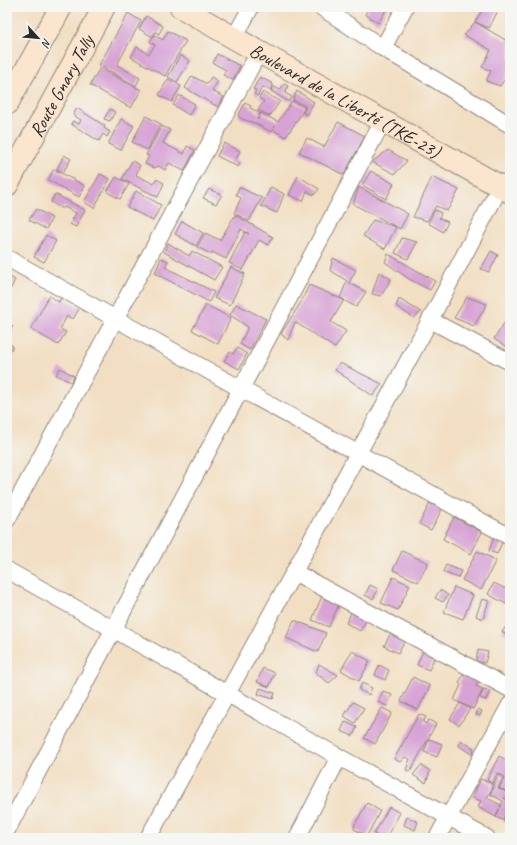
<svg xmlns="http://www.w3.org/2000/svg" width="517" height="845" font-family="Caveat,sans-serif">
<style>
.building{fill:#d7a3d5}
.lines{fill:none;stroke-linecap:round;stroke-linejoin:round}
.street-casing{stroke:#8e8577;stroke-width:18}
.secondary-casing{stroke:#8e8577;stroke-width:24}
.street{stroke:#fff;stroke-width:16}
.secondary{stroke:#fbe5cf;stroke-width:22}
.labels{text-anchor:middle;stroke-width:3.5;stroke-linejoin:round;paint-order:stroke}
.street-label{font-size:19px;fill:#2b2b2b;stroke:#f6f6f2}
</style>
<rect width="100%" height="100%" fill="#f6f6f2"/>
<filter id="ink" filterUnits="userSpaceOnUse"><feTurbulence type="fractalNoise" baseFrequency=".025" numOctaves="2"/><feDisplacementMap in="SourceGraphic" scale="8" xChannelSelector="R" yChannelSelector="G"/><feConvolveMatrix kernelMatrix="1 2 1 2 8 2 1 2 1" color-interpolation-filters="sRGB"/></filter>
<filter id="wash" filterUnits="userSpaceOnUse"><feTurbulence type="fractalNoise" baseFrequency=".012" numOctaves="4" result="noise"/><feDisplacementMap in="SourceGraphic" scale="16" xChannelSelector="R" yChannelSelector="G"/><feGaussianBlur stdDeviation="0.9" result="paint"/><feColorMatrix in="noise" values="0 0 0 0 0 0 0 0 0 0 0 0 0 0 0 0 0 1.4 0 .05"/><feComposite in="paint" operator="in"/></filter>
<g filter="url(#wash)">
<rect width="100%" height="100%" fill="#f2dfc3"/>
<g id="blocks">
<g class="building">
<polygon points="370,7 388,7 378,23 365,14"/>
<polygon points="484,7 500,7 489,28 475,22"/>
<polygon points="128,13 141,21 117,65 140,78 136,86 99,65"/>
<polygon points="146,16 163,26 159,34 155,32 153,37 139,29"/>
<polygon points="475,22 507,41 510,36 510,72 500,86 486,81 491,71 482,67 491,50 464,35"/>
<polygon points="168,31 186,41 165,76 131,57 137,47 149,54 155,45 150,42 154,35 163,40"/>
<polygon points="217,54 240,66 233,80 223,75 226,70 213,63"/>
<polygon points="180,55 190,61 177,82 168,77"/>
<polygon points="100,68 141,90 131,108 90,85"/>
<polygon points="192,76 207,84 211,77 218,81 212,91 224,97 218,107 185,88"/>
<polygon points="260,77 273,84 270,90 262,87 258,96 254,94 256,90 253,89"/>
<polygon points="168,79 181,86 172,102 159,95"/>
<polygon points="284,84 288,86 285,93 292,97 289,102 271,91 273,86 280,90"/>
<polygon points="297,91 314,102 307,115 303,113 305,108 286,137 273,130 275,126 271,132 255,123 242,119 238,116 245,103 251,106 250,108 260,113 257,120 261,113 278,122 292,101 305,108 305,106 293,100"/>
<polygon points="263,92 280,101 270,116 258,110 264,101 259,98"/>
<polygon points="179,95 195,104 189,115 173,105"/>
<polygon points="77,108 105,126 104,128 110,132 107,137 103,134 99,141 71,124 73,121 79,124 81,120 73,115"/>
<polygon points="110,109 115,112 110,121 104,119"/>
<polygon points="146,116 161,124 147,150 132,142"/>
<polygon points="121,119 134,126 121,150 108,144"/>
<polygon points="338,122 365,136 344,175 299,152 307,138 324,147"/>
<polygon points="162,126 170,130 163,143 184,154 187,146 195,150 184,171 169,163 165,170 159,166 154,168 145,164 149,156 146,155"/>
<polygon points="224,143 240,151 235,161 240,163 238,167 217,156"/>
<polygon points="388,150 407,161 395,174 372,162"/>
<polygon points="64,155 71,159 63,172 57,169"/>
<polygon points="132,161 140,165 136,175 154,184 156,179 164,183 158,197 122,179"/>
<polygon points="54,169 85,186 79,197 48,180"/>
<polygon points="371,171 394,184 386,199 362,185"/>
<polygon points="100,174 110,179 94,208 84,202"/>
<polygon points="298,176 319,189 314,195 307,191 303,201 289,195"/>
<polygon points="116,177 129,184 120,199 107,192"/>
<polygon points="432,177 459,190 447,211 436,206 427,221 413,217"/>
<polygon points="239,187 262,198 249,221 234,213 241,198 236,195"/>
<polygon points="271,187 284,194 277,213 261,206"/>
<polygon points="359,187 408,214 400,229 353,204"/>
<polygon points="209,189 222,195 216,204 203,198"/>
<polygon points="136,191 161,205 153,221 127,207"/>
<polygon points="55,194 85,210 76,227 70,224 76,213 64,207 62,209 51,202"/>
<polygon points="36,209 52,218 46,229 29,220"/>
<polygon points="435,210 441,213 439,218 448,222 443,232 428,223"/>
<polygon points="235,215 273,237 268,245 259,240 243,270 229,263 245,232 249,234 241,229 226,259 212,252 211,254 197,247 205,233 220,240"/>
<polygon points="373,220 396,227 385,249 363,236"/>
<polygon points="182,221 203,233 196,246 175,234"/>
<polygon points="46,235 56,241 44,262 34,257"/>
<polygon points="402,238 417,242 408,259 395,253"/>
<polygon points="168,243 189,256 192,251 222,267 214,280 164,252"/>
<polygon points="491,251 498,255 489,272 481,269"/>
<polygon points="388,254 435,281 430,290 409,279 385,262"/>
<polygon points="161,258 168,261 165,267 214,292 209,302 155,273"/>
<polygon points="333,258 356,270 349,283 366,292 356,307 340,298 347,281 330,270"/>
<polygon points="231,267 245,274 230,305 214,298"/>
<polygon points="379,272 391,279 381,296 372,294"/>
<polygon points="7,275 15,280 7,296"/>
<polygon points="309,285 344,300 331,322 346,331 335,348 295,322 288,340 281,334 301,302"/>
<polygon points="49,296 59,302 61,297 80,307 73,319 67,316 60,329 66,332 58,345 31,329"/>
<polygon points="467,297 487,304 474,326 454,318"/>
<polygon points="399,299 421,312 414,318 396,306"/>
<polygon points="236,304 266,319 250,350 240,344 248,327 230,315"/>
<polygon points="206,305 231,318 218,344 192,330"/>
<polygon points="510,308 510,317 506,315"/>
<polygon points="505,322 510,324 510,349 494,339"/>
<polygon points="7,323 13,326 7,337"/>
<polygon points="7,342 13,346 7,357"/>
<polygon points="237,348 247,354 239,369 224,361 230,352 233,354"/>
<polygon points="340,363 382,384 373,396 335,370"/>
<polygon points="60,368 74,376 71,382 56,375"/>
<polygon points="430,503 442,509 431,530 419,524"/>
<polygon points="454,517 482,532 471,554 443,539"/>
<polygon points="494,537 503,540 497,554 489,551"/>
<polygon points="402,551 428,563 418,582 393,570"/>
<polygon points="477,551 496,560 481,590 462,580"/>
<polygon points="446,565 461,571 458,578 443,572"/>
<polygon points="393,577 410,585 398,610 381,603"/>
<polygon points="494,583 510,591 510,596 506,604 488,594"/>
<polygon points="370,585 378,589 373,599 365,595"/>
<polygon points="454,587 473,595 463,619 444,612"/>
<polygon points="440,590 448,595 443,602 435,598"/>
<polygon points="322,596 339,604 329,627 312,620"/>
<polygon points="482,599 489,601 483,619 476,616"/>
<polygon points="353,609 368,617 360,631 346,623"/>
<polygon points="294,620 326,633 318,652 286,638"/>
<polygon points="510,621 510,636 502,632"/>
<polygon points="391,633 405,640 398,653 384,646"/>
<polygon points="478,650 488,652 485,663 476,661"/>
<polygon points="352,651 370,661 359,681 341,670"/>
<polygon points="423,651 435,656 429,670 417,665"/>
<polygon points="319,664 338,675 329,683 316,673"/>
<polygon points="379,665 389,670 385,680 375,675"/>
<polygon points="263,668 275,673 269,687 257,682"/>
<polygon points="464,673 479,681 476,686 483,689 473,709 454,700 461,685 459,683"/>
<polygon points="413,677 430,686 418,710 401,701"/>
<polygon points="362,683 372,688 369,695 359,690"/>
<polygon points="260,688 275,693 273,699 258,694"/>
<polygon points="484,689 490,691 486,700 480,698"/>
<polygon points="383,691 392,695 387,706 378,702"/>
<polygon points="353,702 364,708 355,723 344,716"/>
<polygon points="460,703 470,709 459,725 450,719"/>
<polygon points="382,708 392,713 375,744 364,738"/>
<polygon points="478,709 482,711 480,716 476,715"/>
<polygon points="419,714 426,717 423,722 425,724 429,720 436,724 410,772 406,770 410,759 405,757 400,762 394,759"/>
<polygon points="345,722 357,727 353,736 341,731"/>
<polygon points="429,739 442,744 437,757 424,752"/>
<polygon points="460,740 474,748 473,755 459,746"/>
<polygon points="499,756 510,762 510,785 506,791 499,788 505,777 497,773 492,783 487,780"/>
<polygon points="421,765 430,771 426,783 413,775"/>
<polygon points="498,775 503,778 498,788 510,794 510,801 505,798 504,798 510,801 510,804 502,820 496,817 500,809 499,809 496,817 478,807 481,801 472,797 481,779 492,784 491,786 493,787 487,798 501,805 500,807 501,807 503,801 490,794 495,786 493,785"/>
<polygon points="367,803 380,811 367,836 354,829 355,826 354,826"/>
<polygon points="389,807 400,813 388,834 392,836 391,838 381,838 374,834"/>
<polygon points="510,807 510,824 503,821"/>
<polygon points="407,817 418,822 415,830 404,825"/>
</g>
</g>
</g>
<g filter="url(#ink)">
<use href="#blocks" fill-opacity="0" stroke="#8e8577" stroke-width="1"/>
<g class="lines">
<defs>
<g id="street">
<polyline points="321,7 383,48 510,125"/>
<polyline points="234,38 251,7"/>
<polyline points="383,48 405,7"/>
<polyline points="7,258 241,389 510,537"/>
<polyline points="430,320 510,362"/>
<polyline points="7,520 259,52"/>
<polyline points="7,570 113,629 339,757 487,838"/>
<polyline points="294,572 510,689"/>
<polyline points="7,830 383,121"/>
<polyline points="148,838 294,572 430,320 500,187 508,181"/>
<polyline points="297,838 339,757"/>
<polyline points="437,838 510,705"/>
</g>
<g id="secondary">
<path id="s1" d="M181,7l53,31 276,154"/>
<polyline points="7,104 61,7"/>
<path id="s2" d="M7,185l97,-178"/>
</g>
</defs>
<use href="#street" class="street-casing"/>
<use href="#secondary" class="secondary-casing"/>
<use href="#street" class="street"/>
<use href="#secondary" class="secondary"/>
</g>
</g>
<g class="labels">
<g class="street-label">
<text dy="7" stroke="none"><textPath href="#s2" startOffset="113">Route Gnary Tally</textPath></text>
<text dy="7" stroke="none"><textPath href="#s1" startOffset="189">Boulevard de la Liberté (TKE-23)</textPath></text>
</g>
</g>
<rect width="517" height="845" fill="none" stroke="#f6f6f2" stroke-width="24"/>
<g transform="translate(38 38) rotate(117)" stroke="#f6f6f2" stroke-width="3" paint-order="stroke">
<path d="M0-3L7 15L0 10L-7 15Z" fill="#2b2b2b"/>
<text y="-6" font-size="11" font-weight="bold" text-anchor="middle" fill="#2b2b2b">N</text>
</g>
</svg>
